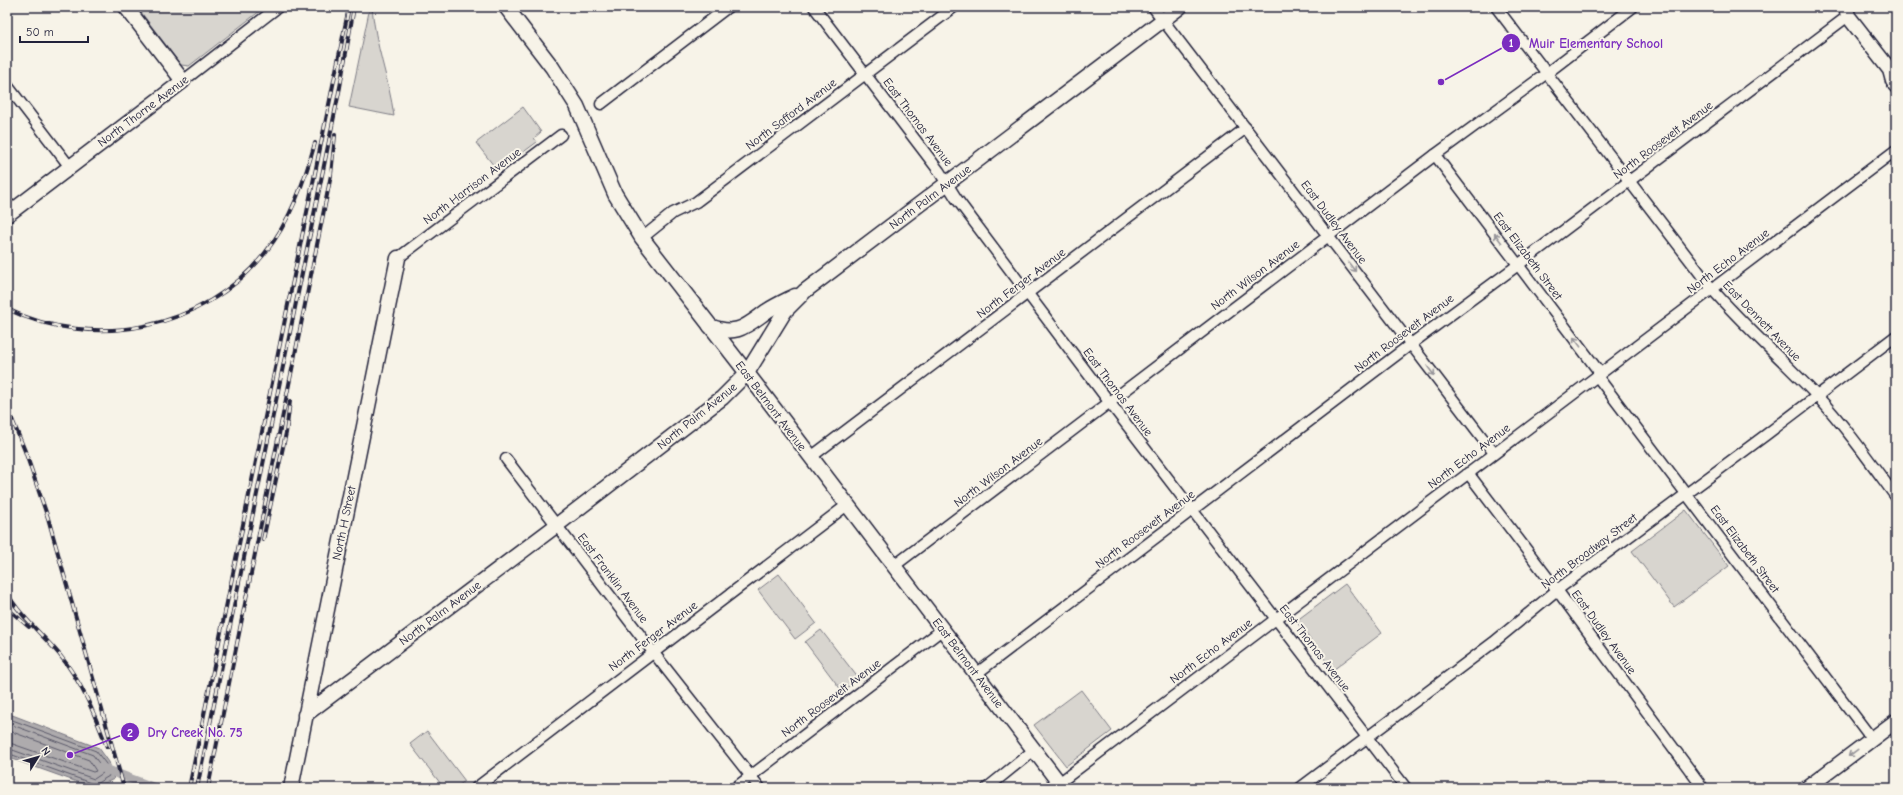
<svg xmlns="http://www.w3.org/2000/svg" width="1903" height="795" font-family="'Comic Neue',sans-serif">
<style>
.green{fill:#d8d5cf;stroke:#7d7c85}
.water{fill:#aeabad;stroke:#76747f}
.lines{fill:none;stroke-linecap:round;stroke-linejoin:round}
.shore{stroke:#5a5969;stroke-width:1}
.canal{stroke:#aeabad;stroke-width:9}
.street-casing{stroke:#22223b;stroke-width:13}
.secondary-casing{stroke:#22223b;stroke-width:17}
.street{stroke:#f7f3e8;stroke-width:10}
.secondary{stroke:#f7f3e8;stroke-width:14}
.rail-casing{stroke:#22223b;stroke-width:4}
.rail{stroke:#f7f3e8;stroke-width:2.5;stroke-dasharray:8;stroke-linecap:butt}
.oneway{stroke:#97959a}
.labels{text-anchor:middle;stroke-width:4;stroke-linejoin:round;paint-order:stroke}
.street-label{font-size:12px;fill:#22223b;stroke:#f7f3e8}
.leader{fill:none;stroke:#7b2cbf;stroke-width:1.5}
.callout-dot{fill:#7b2cbf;stroke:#f7f3e8;stroke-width:1.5}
.mark-label{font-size:12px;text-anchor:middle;font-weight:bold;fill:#fff}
.callout-label{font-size:13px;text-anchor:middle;font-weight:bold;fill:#7b2cbf;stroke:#f7f3e8;stroke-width:4;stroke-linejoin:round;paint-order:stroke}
</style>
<rect width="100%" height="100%" fill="#f7f3e8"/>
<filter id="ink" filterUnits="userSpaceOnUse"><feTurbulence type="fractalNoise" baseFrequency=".025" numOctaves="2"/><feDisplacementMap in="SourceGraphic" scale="8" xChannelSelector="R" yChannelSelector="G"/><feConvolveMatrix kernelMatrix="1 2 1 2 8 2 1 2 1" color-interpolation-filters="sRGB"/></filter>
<g filter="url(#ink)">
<g class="green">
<polygon points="137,7 265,7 189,66 181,65"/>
<path d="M370,7h2c3,38 17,72 22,109l-45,-9z"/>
<polygon points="523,107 541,132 534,138 537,142 498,171 476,143"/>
<polygon points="1686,510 1729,566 1674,607 1632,551"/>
<polygon points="779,574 816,623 795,639 758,590"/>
<polygon points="1345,584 1382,633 1333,670 1296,621"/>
<polygon points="821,630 859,679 842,691 805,642"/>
<polygon points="1081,690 1112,731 1066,766 1034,725"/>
<polygon points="427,731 465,781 455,788 444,788 410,744"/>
</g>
<polygon class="water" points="7,713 99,748 109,762 114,779 94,788 7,757"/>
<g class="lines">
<g class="shore">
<polyline points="7,718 96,751 106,764 109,776 94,785 88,782 7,753"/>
<polyline points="7,723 93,755 101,766 103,773 94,779 7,748"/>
<polyline points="7,730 89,760 96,771 93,772 7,742"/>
</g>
<polyline class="canal" points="100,767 155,788"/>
<defs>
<g id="street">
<polyline points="814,7 939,171 956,198 1110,403 1406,788"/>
<polyline points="1153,7 1494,453"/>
<path d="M1496,7l216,282c33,38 71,71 105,107 29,31 54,67 79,101"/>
<polyline points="183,81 278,7"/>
<polyline points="7,85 70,167"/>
<polyline points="601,104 728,7"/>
<polyline points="1435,155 1600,373"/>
<polyline points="642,238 673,213 696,202 954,7"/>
<polyline points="398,258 561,135"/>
<polyline points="1597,376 1872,739"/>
<polyline points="811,457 1246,128"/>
<polyline points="506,459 653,652 760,788"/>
<polyline points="1468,473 1557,590 1703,788"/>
<polyline points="894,566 1435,155 1547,73 1633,7"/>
<polyline points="976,674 1411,344 1518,265 1848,16"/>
<polyline points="1059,783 1896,150"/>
<polyline points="476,788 847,505"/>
<polyline points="735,788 943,629"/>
<polyline points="987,788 1034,750"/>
<polyline points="1300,788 1494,642 1557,590 1767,434 1896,336"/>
</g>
<g id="secondary">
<polyline points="506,7 552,67 577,106 615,194 642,238 757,386 1063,788"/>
<polyline points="1846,7 1848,16 1890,70 1893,81 1896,86"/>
<polyline points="7,215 183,81 126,7"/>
<path d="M710,326c27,11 36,0 57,-15 9,-6 18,-10 28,-15"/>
<polyline points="305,715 557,525 722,398 747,373 785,311 805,291 1180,7"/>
<polyline points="291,788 398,258"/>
<polyline points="1807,788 1896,721"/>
</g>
</defs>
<use href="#street" class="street-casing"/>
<use href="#secondary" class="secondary-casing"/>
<use href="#street" class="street"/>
<use href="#secondary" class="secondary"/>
<defs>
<g id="rail">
<path d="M7,309c87,42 197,21 258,-56 26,-33 39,-71 50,-110"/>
<polyline points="7,407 25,451 48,518 124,788"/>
<polyline points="263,540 286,433 290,401"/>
<path d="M7,593c13,23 35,41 52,61 23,28 35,59 48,93"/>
<polyline points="7,608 29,627"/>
<polyline points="189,788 349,7"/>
<polyline points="197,788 340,87 354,7"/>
<polyline points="208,788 331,175 335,135"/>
</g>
</defs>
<use href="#rail" class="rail-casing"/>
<use href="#rail" class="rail"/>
</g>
<defs><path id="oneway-shaft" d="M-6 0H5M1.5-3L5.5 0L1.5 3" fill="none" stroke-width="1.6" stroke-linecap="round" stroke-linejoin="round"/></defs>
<g class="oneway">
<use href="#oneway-shaft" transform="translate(1498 238) rotate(-127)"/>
<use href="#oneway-shaft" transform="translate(1352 267) rotate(52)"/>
<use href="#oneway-shaft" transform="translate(1577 342) rotate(-127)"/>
<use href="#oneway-shaft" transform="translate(1431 371) rotate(53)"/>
<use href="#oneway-shaft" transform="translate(1853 753) rotate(143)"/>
</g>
</g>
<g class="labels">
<g class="street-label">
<text transform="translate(143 111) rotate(-37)" y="4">North Thorne Avenue</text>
<text transform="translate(791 114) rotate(-37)" y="4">North Safford Avenue</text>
<text transform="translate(918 122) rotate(53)" y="4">East Thomas Avenue</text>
<text transform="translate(1663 140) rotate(-37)" y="4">North Roosevelt Avenue</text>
<text transform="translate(472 186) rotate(-37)" y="4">North Harrison Avenue</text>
<text transform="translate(930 197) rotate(-37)" y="4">North Palm Avenue</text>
<text transform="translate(1334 222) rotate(53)" y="4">East Dudley Avenue</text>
<text transform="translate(1528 256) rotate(53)" y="4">East Elizabeth Street</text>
<text transform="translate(1728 261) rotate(-37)" y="4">North Echo Avenue</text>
<text transform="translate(1255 275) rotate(-37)" y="4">North Wilson Avenue</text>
<text transform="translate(1021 283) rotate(-37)" y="4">North Ferger Avenue</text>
<text transform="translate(1762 321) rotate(46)" y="4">East Dennett Avenue</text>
<text transform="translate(1404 333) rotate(-37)" y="4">North Roosevelt Avenue</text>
<text transform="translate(1118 392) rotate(53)" y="4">East Thomas Avenue</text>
<text transform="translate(771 406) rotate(53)" y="4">East Belmont Avenue</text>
<text transform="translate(697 416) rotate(-39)" y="4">North Palm Avenue</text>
<text transform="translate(1469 456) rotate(-37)" y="4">North Echo Avenue</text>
<text transform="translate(998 472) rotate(-37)" y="4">North Wilson Avenue</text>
<text transform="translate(344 523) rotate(-78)" y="4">North H Street</text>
<text transform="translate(1145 529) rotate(-37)" y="4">North Roosevelt Avenue</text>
<text transform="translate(1745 549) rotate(53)" y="4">East Elizabeth Street</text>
<text transform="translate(1589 551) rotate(-37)" y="4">North Broadway Street</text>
<text transform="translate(613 578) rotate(53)" y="4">East Franklin Avenue</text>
<text transform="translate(440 613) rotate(-37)" y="4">North Palm Avenue</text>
<text transform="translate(1604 632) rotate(54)" y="4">East Dudley Avenue</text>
<text transform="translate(653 636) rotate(-37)" y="4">North Ferger Avenue</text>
<text transform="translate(1315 648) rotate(52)" y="4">East Thomas Avenue</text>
<text transform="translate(1211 651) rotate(-37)" y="4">North Echo Avenue</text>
<text transform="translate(968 663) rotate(53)" y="4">East Belmont Avenue</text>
<text transform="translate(831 698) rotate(-37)" y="4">North Roosevelt Avenue</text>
</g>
</g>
<path class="leader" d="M1441 82L1511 43M70 755L130 732"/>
<g class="callout-dot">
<circle cx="1441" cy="82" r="4"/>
<circle cx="70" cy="755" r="4"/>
<circle cx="1511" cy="43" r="10"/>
<circle cx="130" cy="732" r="10"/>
</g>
<g class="mark-label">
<text x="1511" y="47">1</text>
<text x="130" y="737">2</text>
</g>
<g class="callout-label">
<text x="1596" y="48">Muir Elementary School</text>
<text x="195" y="737">Dry Creek No. 75</text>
</g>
<rect width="1903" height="795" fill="none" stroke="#f7f3e8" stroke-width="24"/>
<rect x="12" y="12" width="1879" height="771" fill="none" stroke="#22223b" stroke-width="1.5" filter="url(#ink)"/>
<g transform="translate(38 757) rotate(53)" stroke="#f7f3e8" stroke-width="3" paint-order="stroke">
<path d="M0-3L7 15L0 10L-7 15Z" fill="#22223b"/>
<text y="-6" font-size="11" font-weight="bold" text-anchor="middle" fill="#22223b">N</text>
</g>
<path d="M20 36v6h68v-6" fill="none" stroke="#22223b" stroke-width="2"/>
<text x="26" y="36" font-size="12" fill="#22223b" stroke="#f7f3e8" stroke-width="3" paint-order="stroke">50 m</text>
</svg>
